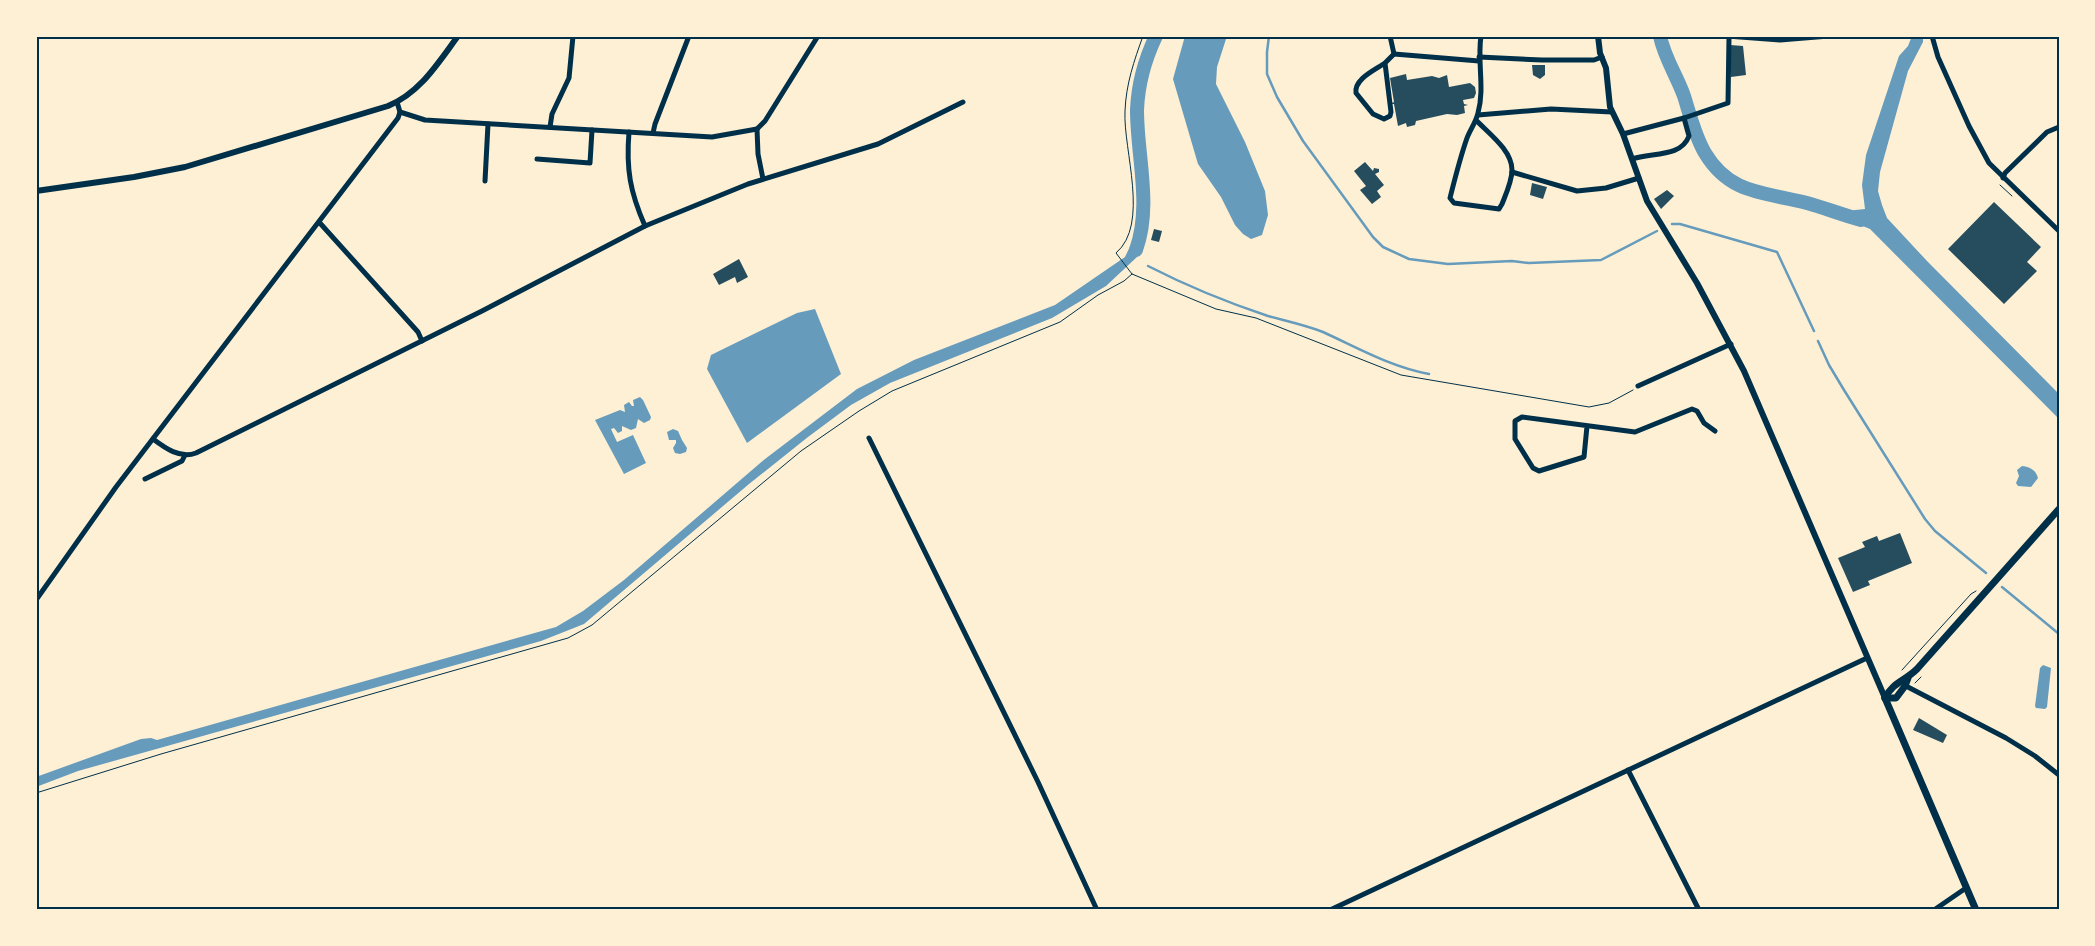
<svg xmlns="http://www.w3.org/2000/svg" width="2095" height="946" font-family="Signika,sans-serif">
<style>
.water{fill:#669bbc}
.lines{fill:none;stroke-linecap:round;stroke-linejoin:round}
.stream{stroke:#669bbc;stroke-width:2.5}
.river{stroke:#669bbc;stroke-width:14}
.building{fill:#264d5e}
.path{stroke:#003049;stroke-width:1}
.minor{stroke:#003049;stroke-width:5}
.tertiary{stroke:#003049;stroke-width:6}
.secondary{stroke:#003049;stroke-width:7}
.neatline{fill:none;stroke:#003049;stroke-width:2}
</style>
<rect width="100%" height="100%" fill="#fdf0d5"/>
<g class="water">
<polygon points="1185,36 1227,36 1217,67 1216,84 1245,142 1265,191 1268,215 1262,235 1251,239 1243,234 1235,225 1221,197 1198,164 1173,79"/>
<polygon points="1912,36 1923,36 1923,42 1908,71 1880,172 1878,191 1882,205 1887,218 1927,261 2059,394 2059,419 1870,229 1846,219 1843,215 1846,211 1865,209 1862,185 1866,155 1899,56 1908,46"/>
<polygon points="1144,232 1137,257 1106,286 1052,318 890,383 851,405 808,437 749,484 584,624 541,641 78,771 36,787 36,777 141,739 151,738 157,740 556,627 583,611 624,580 765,459 857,389 914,360 1055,305 1125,257 1135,236"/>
<polygon points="815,309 841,374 747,443 707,369 711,355 797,313"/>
<polygon points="640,397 643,400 651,417 650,420 644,423 638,419 636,428 631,430 622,426 622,431 618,433 614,428 611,429 617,442 633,435 646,463 624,474 595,420 620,410 625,412 624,405 629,402 632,406 634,406 633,400"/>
<polygon points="673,429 678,431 682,440 687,448 686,452 680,454 675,453 673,448 676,443 676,440 669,440 667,432"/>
<path d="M2022,466c8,1 14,4 16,12l-7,9 -13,-1 -2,-3 3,-7 -2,-6z"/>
<polygon points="2043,665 2051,668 2047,707 2045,709 2036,708 2035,706 2040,668"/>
</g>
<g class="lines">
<g class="stream">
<polyline points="1269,36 1267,52 1267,74 1277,97 1303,141 1373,237 1383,247 1409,259 1448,264 1512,261 1529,263 1601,260 1657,231"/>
<polyline points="1672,224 1680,224 1777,252 1814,331"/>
<path d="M1148,266c39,20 78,36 120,50 18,5 37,9 55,16 35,16 68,35 106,42"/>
<polyline points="1818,341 1829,365 1844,390 1925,519 1935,531 1986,573"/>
<polyline points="2002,587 2059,634"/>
</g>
<g class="river">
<path d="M1660,36c4,21 17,40 24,60 6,19 11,40 21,57 25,42 60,39 102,50 18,5 36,12 54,17"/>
<path d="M1136,250c16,-45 1,-93 1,-140 1,-25 8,-51 19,-74"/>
</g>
</g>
<g class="building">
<polygon points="1730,45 1743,46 1746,75 1731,77"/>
<polygon points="1532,65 1545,65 1545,75 1540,79 1533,75"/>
<polygon points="1406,74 1407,80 1432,76 1439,78 1447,75 1449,87 1470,83 1475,87 1476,93 1474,98 1463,100 1464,104 1468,105 1464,106 1465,113 1457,115 1447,114 1416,121 1415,125 1407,127 1406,123 1398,126 1394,104 1390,104 1394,102 1390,78"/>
<polygon points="1365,162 1373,171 1374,168 1379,169 1379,172 1375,174 1384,185 1377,191 1381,197 1372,204 1360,190 1366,186 1354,171"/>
<polygon points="1532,183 1547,187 1543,199 1530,195"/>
<polygon points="1667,190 1674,196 1661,209 1654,199"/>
<polygon points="1994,202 2041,247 2027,262 2037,271 2004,304 1948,249"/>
<polygon points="1154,229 1162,231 1159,242 1151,240"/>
<polygon points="739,259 748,277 737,283 735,277 719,285 713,274"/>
<polygon points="1900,533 1912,563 1868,581 1870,585 1853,592 1838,558 1865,547 1862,542 1877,536 1879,541"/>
<polygon points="1919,718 1947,735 1943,743 1913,730"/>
</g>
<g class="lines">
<g class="path">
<path d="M1143,36c-9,25 -17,48 -18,75 -2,39 25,113 -9,142l16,21 84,35 40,9 145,57 188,32 20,-4 24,-13"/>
<polyline points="2000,185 2012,196"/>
<polyline points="1902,670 1971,594 1976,591"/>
<polyline points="1915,683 1921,677"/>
<polyline points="36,793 161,754 568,638 592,625 801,451 859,411 892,391 1060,322 1098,295 1124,281 1132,274"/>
</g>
<g class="minor">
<polyline points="1390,36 1394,54"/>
<polyline points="1727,36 1780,40 1829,36"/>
<polyline points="1932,36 1938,57 1969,126 1989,163 2059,231"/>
<polyline points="1394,54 1479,61"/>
<polyline points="1479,57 1542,60 1594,60 1602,57"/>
<path d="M1385,63c-10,7 -31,16 -29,30l17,21 11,5 6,-3 1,-4 -6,-49 9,-9"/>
<polyline points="400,112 425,120 712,137 757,129"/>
<polyline points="1478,115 1551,109 1612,112"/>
<path d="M1476,120c12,13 36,30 36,50 0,11 -6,24 -10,34l-3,5 -45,-6 -4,-5c5,-20 10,-40 17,-60 3,-8 9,-16 11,-25 7,-25 -1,-51 3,-77"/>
<polyline points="550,127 552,114 569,78 573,36"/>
<polyline points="757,129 765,121 818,36"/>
<polyline points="757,129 758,154 763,179"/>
<path d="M629,132c-3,37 1,60 16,94"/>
<polyline points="653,133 655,124 689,36"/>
<polyline points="1623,134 1684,118 1728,103 1729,37"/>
<polyline points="537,159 590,163 592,130"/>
<path d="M1632,159c19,-7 49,-1 57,-23l-5,-18"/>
<polyline points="1512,172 1577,191 1606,188 1639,178"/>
<polyline points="2003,178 2005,173 2047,132 2059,127"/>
<polyline points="485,181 488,124"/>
<polyline points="319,222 418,332 422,341"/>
<polyline points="1638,386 1731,344"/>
<polyline points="1587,426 1584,457 1539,471 1533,468 1515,439 1515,421 1522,417 1635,432 1692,409 1697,411 1704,423 1715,431"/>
<polyline points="869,438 1038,782 1097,910"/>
<path d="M153,439c12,9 27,20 43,14l286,-142 163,-85 103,-42 130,-40 85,-42"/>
<polyline points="145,479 182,461 185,455"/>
<polyline points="36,600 116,487 398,118 400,112 397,102"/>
<polyline points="1904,685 2006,738 2035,756 2059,775"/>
<polyline points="1628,770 1699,910"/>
<polyline points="1330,910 1867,658"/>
<polyline points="1934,910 1966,888"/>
</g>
<g class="tertiary">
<polyline points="1598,36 1600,53 1606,68 1610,107 1623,134 1647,201 1697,283 1744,371 1885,698"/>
<path d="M36,191l98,-14 51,-10 203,-61c32,-13 50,-43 70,-70"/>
</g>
<g class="secondary">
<path d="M1885,698c8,-16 20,-17 32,-29l142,-160"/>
<polyline points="1885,698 1976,910"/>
<polyline points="1885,698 1896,698 1905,686 1908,678"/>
</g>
</g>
<rect width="2095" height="946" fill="none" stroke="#fdf0d5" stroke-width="75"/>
<rect x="38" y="38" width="2020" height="870" class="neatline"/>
</svg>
